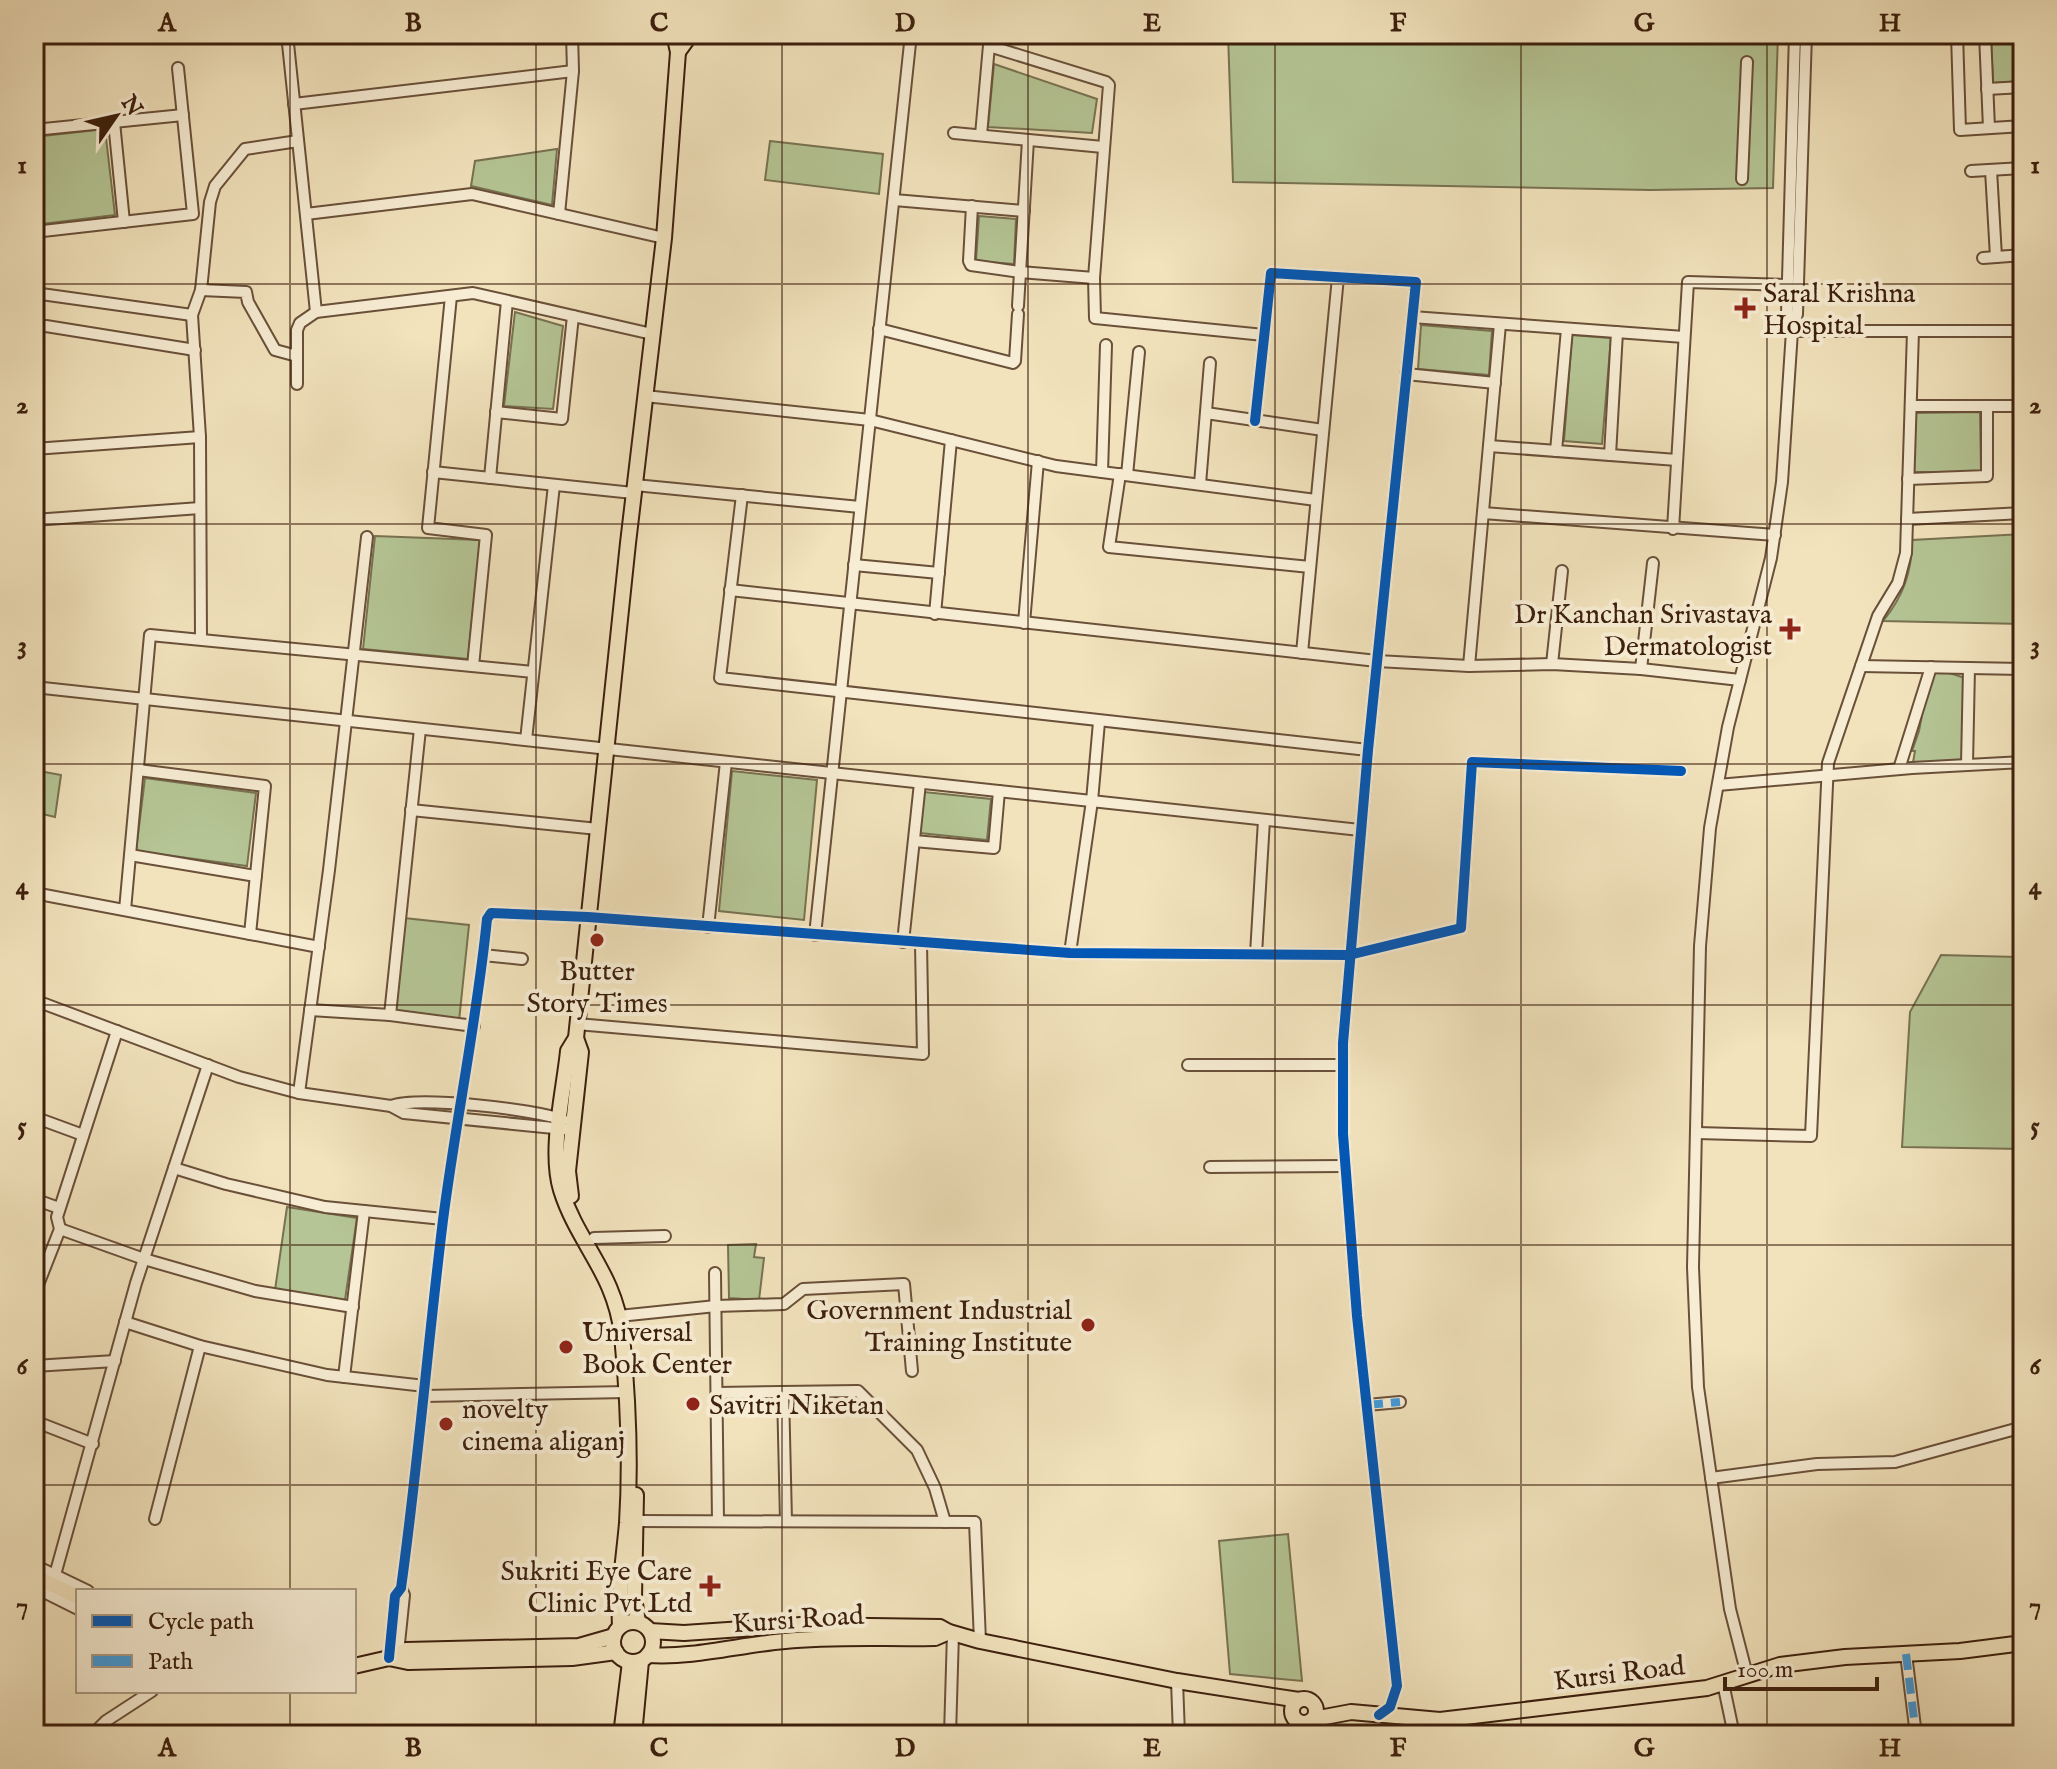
<svg xmlns="http://www.w3.org/2000/svg" width="2057" height="1769" font-family="'IM FELL English',serif">
<style>
.green{fill:#b5c595;stroke:#787251;stroke-width:2}
.lines{fill:none;stroke-linecap:round;stroke-linejoin:round}
.minor-casing{stroke:#6a5039;stroke-width:14}
.major-casing{stroke:#3c1f0d;stroke-width:18}
.minor{stroke:#f7edd4;stroke-width:10}
.major{stroke:#f2e3bd;stroke-width:14}
.quiet{stroke:#3f9bde;stroke-width:8;stroke-dasharray:16 8;stroke-linecap:butt}
.cycleway-casing{stroke:#f7edd4;stroke-width:15}
.cycleway{stroke:#0057b8;stroke-width:10}
.grid{fill:none;stroke:#3c1f0d;stroke-width:2;stroke-opacity:0.55}
.poi-dot{fill:#8f2418;stroke:#f7edd4;stroke-width:3}
.labels{text-anchor:middle;stroke-width:8;stroke-linejoin:round;paint-order:stroke}
.poi-label{font-size:28px;fill:#3c1f0d;stroke:#f7edd4;text-anchor:start}
.street-label{font-size:28px;fill:#3c1f0d;stroke:#f7edd4}
.neatline{fill:none;stroke:#3c1f0d;stroke-width:3}
.grid-label{font-size:26px;text-anchor:middle;font-weight:bold;fill:#3c1f0d}
</style>
<rect width="100%" height="100%" fill="#f2e3bd"/>
<filter id="stains"><feTurbulence type="fractalNoise" baseFrequency=".0025" numOctaves="4"/><feColorMatrix values="0 0 0 0 .2 0 0 0 0 .09 0 0 0 0 .02 0 0 0 .5 -.17"/></filter>
<radialGradient id="worn" r=".72"><stop offset=".6" stop-color="#630" stop-opacity="0"/><stop offset="1" stop-color="#630" stop-opacity=".3"/></radialGradient>
<g class="green">
<polygon points="1228,34 1778,34 1773,188 1650,190 1233,182"/>
<polygon points="2023,40 2023,81 1993,83 1991,42"/>
<polygon points="994,64 1097,99 1092,133 988,127"/>
<polygon points="105,129 115,215 34,225 34,137"/>
<polygon points="770,141 883,154 879,194 765,180"/>
<polygon points="557,149 552,205 471,186 475,161"/>
<polygon points="979,216 1016,219 1014,264 976,261"/>
<polygon points="515,312 563,326 553,409 504,406"/>
<polygon points="1421,325 1492,331 1489,375 1418,369"/>
<polygon points="1572,335 1611,338 1602,444 1564,441"/>
<polygon points="1980,412 1981,472 1914,472 1914,413"/>
<path d="M2023,534v90l-140,-3c20,-24 29,-49 29,-81z"/>
<polygon points="375,536 480,540 468,659 363,649"/>
<polygon points="1931,667 1968,679 1967,765 1912,768 1915,751 1912,751 1919,731"/>
<polygon points="34,770 61,775 55,817 34,812"/>
<polygon points="732,771 817,780 804,920 719,911"/>
<polygon points="145,778 256,793 247,866 136,851"/>
<polygon points="924,792 991,799 987,840 920,833"/>
<polygon points="2023,908 2023,1149 1902,1147 1910,1012 1941,955 2017,957 2019,909"/>
<polygon points="404,918 469,925 459,1021 394,1014"/>
<polygon points="287,1207 357,1218 345,1300 275,1290"/>
<polygon points="756,1244 754,1257 764,1258 759,1300 729,1298 728,1245"/>
<polygon points="1288,1534 1302,1681 1230,1674 1219,1541"/>
</g>
<g class="lines">
<defs>
<g id="minor">
<polyline points="287,34 316,312"/>
<polyline points="1957,34 1960,130 2023,126"/>
<polyline points="1985,34 1989,128"/>
<polyline points="1985,37 2023,35"/>
<polyline points="989,46 1106,82 1109,85 1094,278 1095,318 1264,335"/>
<polyline points="1987,89 2023,87"/>
<polyline points="294,104 573,71"/>
<polyline points="114,122 124,222"/>
<polyline points="34,130 183,115"/>
<polyline points="954,133 1103,147"/>
<polyline points="981,135 990,34"/>
<polyline points="1991,170 1996,257"/>
<polyline points="1971,171 2023,168"/>
<polyline points="1742,179 1747,62"/>
<polyline points="894,200 1024,211"/>
<polyline points="972,206 969,261 971,265 1020,272 1094,278"/>
<polyline points="306,214 472,194 664,238"/>
<polyline points="559,214 573,71 572,34"/>
<polyline points="34,232 193,214 178,68"/>
<polyline points="1983,258 2023,255"/>
<polyline points="201,290 246,292 248,302 275,350 297,356"/>
<polyline points="34,293 192,315"/>
<polyline points="451,296 428,528 486,535 473,666"/>
<polyline points="1018,306 1028,140"/>
<polyline points="1412,317 1684,337"/>
<polyline points="34,329 46,326 195,350"/>
<polyline points="879,329 1013,363 1015,361 1018,314"/>
<polyline points="1792,329 1787,314 1795,34"/>
<polyline points="1792,331 2023,331"/>
<polyline points="1406,374 1495,383"/>
<polyline points="297,384 297,330 300,323 316,312 473,293 652,334"/>
<polyline points="645,396 870,420 1056,466 1316,500"/>
<polyline points="1911,406 2023,406"/>
<polyline points="496,412 562,419 573,316"/>
<polyline points="1206,413 1323,430"/>
<polyline points="1255,421 1271,273 1416,282 1368,750 1343,1043 1343,1134 1357,1316 1397,1686 1390,1707 1379,1715"/>
<polyline points="1489,446 1677,460"/>
<polyline points="34,449 200,437"/>
<polyline points="1556,451 1567,329"/>
<polyline points="1610,455 1617,332"/>
<polyline points="433,472 633,493"/>
<polyline points="1102,472 1106,345"/>
<polyline points="1120,474 1109,547 1310,567"/>
<polyline points="1127,475 1139,352"/>
<polyline points="490,478 507,301"/>
<polyline points="1908,479 1987,476 1987,406"/>
<polyline points="1200,484 1210,363"/>
<polyline points="635,485 860,507"/>
<polyline points="742,495 720,678 1368,750"/>
<polyline points="1483,513 1775,535"/>
<polyline points="1907,519 2023,513"/>
<polyline points="34,520 200,508"/>
<polyline points="1673,529 1688,282 1788,285"/>
<polyline points="854,565 939,573"/>
<polyline points="730,590 1377,661 1469,666 1552,664 1641,669 1740,680"/>
<polyline points="935,614 951,440"/>
<polyline points="1024,623 1038,461"/>
<polyline points="201,639 200,437 192,315 201,290 210,202 215,186 245,149 298,141"/>
<polyline points="1302,653 1338,277"/>
<polyline points="1552,664 1562,571"/>
<polyline points="1469,666 1500,324"/>
<polyline points="1861,666 2023,669"/>
<polyline points="1641,669 1653,563"/>
<polyline points="34,687 1360,830"/>
<polyline points="526,740 554,485"/>
<polyline points="1967,765 1969,668"/>
<polyline points="1899,769 1931,667"/>
<polyline points="138,770 265,786 250,934"/>
<polyline points="1718,785 1912,768 2023,762"/>
<polyline points="411,810 598,829"/>
<polyline points="914,841 994,848 999,791"/>
<polyline points="130,855 256,876"/>
<polyline points="34,893 319,947"/>
<polyline points="125,910 150,635 533,672"/>
<polyline points="708,927 726,762"/>
<polyline points="815,935 911,34"/>
<polyline points="903,942 920,783"/>
<polyline points="1070,953 1092,801 1099,722"/>
<polyline points="1256,954 1264,820"/>
<polyline points="483,955 522,959"/>
<polyline points="34,1000 239,1077 299,1093 391,1106 404,1113 564,1129"/>
<polyline points="310,1010 390,1015 474,1026"/>
<polyline points="390,1015 420,729"/>
<polyline points="577,1024 923,1054 921,944"/>
<polyline points="1188,1065 1343,1065"/>
<polyline points="299,1093 329,870 367,537"/>
<path d="M391,1106c28,-10 143,3 172,14"/>
<polyline points="34,1117 83,1135"/>
<polyline points="1697,1133 1811,1136 1828,763 1878,616 1898,583 1906,553 1913,331"/>
<polyline points="1210,1167 1345,1166"/>
<polyline points="174,1168 226,1184 325,1207 443,1219"/>
<polyline points="34,1199 59,1208"/>
<polyline points="60,1229 144,1259 255,1291 353,1307"/>
<polyline points="594,1238 665,1236"/>
<polyline points="715,1273 718,1521"/>
<polyline points="34,1295 60,1229 57,1217 117,1031"/>
<polyline points="619,1316 716,1306 784,1304 803,1289 904,1284 912,1371"/>
<polyline points="125,1322 200,1346 327,1375 425,1386"/>
<polyline points="34,1366 115,1361"/>
<polyline points="344,1377 364,1211"/>
<polyline points="783,1392 786,1521"/>
<polyline points="717,1393 858,1391 917,1450 935,1488 945,1522"/>
<polyline points="425,1396 627,1392"/>
<polyline points="1367,1405 1400,1402"/>
<polyline points="34,1421 93,1444"/>
<polyline points="1711,1478 1817,1464 1895,1462 2023,1427"/>
<polyline points="155,1519 200,1346"/>
<polyline points="637,1521 975,1522 980,1641"/>
<polyline points="34,1565 88,1591"/>
<polyline points="55,1575 136,1283 208,1065"/>
<polyline points="34,1587 78,1609"/>
<polyline points="398,1653 404,1595 401,1588"/>
<polyline points="1906,1654 1916,1735"/>
<path d="M389,1658l6,-62 6,-8c17,-123 27,-246 42,-368 13,-101 34,-200 44,-301l4,-6 97,4 482,36 279,2 112,-27 11,-166 209,9"/>
<polyline points="1747,1675 1730,1609 1698,1387 1693,1267 1700,946 1710,828 1728,727 1771,558 1782,482 1792,331 1797,314 1806,34"/>
<polyline points="1177,1681 1179,1735"/>
<polyline points="1723,1683 1734,1735"/>
<polyline points="1295,1720 1299,1735"/>
<polyline points="92,1735 106,1721 152,1691"/>
<polyline points="950,1735 953,1633"/>
</g>
<g id="major">
<polyline points="678,52 686,41 686,34"/>
<polyline points="571,1196 568,1171 581,1052 576,1038"/>
<polyline points="636,1495 634,1598 638,1622"/>
<polyline points="34,1576 78,1597"/>
<circle cx="633" cy="1642" r="20"/>
<path d="M620,1626c-2,-35 4,-68 7,-103 4,-63 1,-126 -5,-188 -7,-62 -44,-91 -61,-145 -12,-40 3,-98 7,-139l8,-13 52,-495 36,-305 14,-186 -4,-18"/>
<polyline points="650,1631 684,1633 801,1625 940,1627 949,1632 980,1641 1177,1681 1299,1700"/>
<path d="M648,1655c46,3 91,-10 137,-14 49,-5 100,-2 150,-3l14,-6"/>
<polyline points="389,1658 408,1662 572,1658 616,1652"/>
<polyline points="354,1666 389,1658 406,1650 579,1646 614,1636"/>
<circle cx="1304" cy="1711" r="12"/>
<polyline points="1314,1719 1351,1712 1440,1720 1707,1688 1780,1665 1845,1657 1960,1651 2023,1643"/>
<polyline points="621,1735 630,1662"/>
<polyline points="634,1735 641,1661"/>
</g>
</defs>
<use href="#minor" class="minor-casing"/>
<use href="#major" class="major-casing"/>
<use href="#minor" class="minor"/>
<use href="#major" class="major"/>
<g class="quiet">
<polyline points="1367,1405 1400,1402"/>
<polyline points="1906,1654 1916,1735"/>
</g>
<defs>
<g id="cycleway">
<polyline points="1255,421 1271,273 1416,282 1368,750 1343,1043 1343,1134 1357,1316 1397,1686 1390,1707 1379,1715"/>
<path d="M389,1658l6,-62 6,-8c17,-123 27,-246 42,-368 13,-101 34,-200 44,-301l4,-6 97,4 482,36 279,2 112,-27 11,-166 209,9"/>
</g>
</defs>
<use href="#cycleway" class="cycleway-casing"/>
<use href="#cycleway" class="cycleway"/>
</g>
<path class="grid" d="M290,34v1557M536,34v1701M782,34v1701M1028,34v1701M1275,34v1701M1521,34v1701M1767,34v1701M34,284h1989M34,524h1989M34,764h1989M34,1005h1989M34,1245h1989M34,1485h1989M290,1691v44"/>
<g class="poi-dot">
<path d="M1741 296h8v8h8v8h-8v8h-8v-8h-8v-8h8z"/>
<path d="M1786 617h8v8h8v8h-8v8h-8v-8h-8v-8h8z"/>
<circle cx="597" cy="940" r="8"/>
<circle cx="1088" cy="1325" r="8"/>
<circle cx="566" cy="1347" r="8"/>
<circle cx="693" cy="1404" r="8"/>
<circle cx="446" cy="1424" r="8"/>
<path d="M706 1574h8v8h8v8h-8v8h-8v-8h-8v-8h8z"/>
</g>
<g class="labels">
<g class="poi-label">
<text x="1763" y="302">Saral Krishna<tspan x="1763" dy="32">Hospital</tspan></text>
<text x="1772" y="623" text-anchor="end">Dr Kanchan Srivastava<tspan x="1772" dy="32">Dermatologist</tspan></text>
<text x="597" y="980" text-anchor="middle">Butter<tspan x="597" dy="32">Story Times</tspan></text>
<text x="1072" y="1319" text-anchor="end">Government Industrial<tspan x="1072" dy="32">Training Institute</tspan></text>
<text x="582" y="1341">Universal<tspan x="582" dy="32">Book Center</tspan></text>
<text x="709" y="1414">Savitri Niketan</text>
<text x="462" y="1418">novelty<tspan x="462" dy="32">cinema aliganj</tspan></text>
<text x="692" y="1580" text-anchor="end">Sukriti Eye Care<tspan x="692" dy="32">Clinic Pvt Ltd</tspan></text>
</g>
<g class="street-label">
<text transform="translate(798 1618) rotate(-4)" y="10">Kursi Road</text>
<text transform="translate(1619 1672) rotate(-7)" y="10">Kursi Road</text>
</g>
</g>
<rect width="2057" height="1769" fill="none" stroke="#f2e3bd" stroke-width="88"/>
<rect x="76" y="1589" width="280" height="104" fill="#f7edd4" stroke="#ac9b84" stroke-width="2"/>
<rect x="92" y="1615" width="40" height="12" fill="#0057b8" stroke="#ac9b84" stroke-width="2"/>
<text x="148" y="1629" font-size="24" fill="#3c1f0d">Cycle path</text>
<rect x="92" y="1655" width="40" height="12" fill="#3f9bde" stroke="#ac9b84" stroke-width="2"/>
<text x="148" y="1669" font-size="24" fill="#3c1f0d">Path</text>
<g transform="translate(116 116) rotate(56)" stroke="#f7edd4" stroke-width="6" paint-order="stroke">
<path d="M0-6L14 30L0 20L-14 30Z" fill="#3c1f0d"/>
<text y="-12" font-size="22" font-weight="bold" text-anchor="middle" fill="#3c1f0d">N</text>
</g>
<path d="M1725 1677v12h152v-12" fill="none" stroke="#3c1f0d" stroke-width="4"/>
<text x="1737" y="1677" font-size="24" fill="#3c1f0d" stroke="#f7edd4" stroke-width="6" paint-order="stroke">100 m</text>
<rect x="44" y="44" width="1969" height="1681" class="neatline"/>
<g class="grid-label">
<text x="167" y="31">A</text>
<text x="413" y="31">B</text>
<text x="659" y="31">C</text>
<text x="905" y="31">D</text>
<text x="1152" y="31">E</text>
<text x="1398" y="31">F</text>
<text x="1644" y="31">G</text>
<text x="1890" y="31">H</text>
<text x="22" y="173">1</text>
<text x="2035" y="173">1</text>
<text x="22" y="413">2</text>
<text x="2035" y="413">2</text>
<text x="22" y="653">3</text>
<text x="2035" y="653">3</text>
<text x="22" y="894">4</text>
<text x="2035" y="894">4</text>
<text x="22" y="1134">5</text>
<text x="2035" y="1134">5</text>
<text x="22" y="1374">6</text>
<text x="2035" y="1374">6</text>
<text x="22" y="1614">7</text>
<text x="2035" y="1614">7</text>
<text x="167" y="1756">A</text>
<text x="413" y="1756">B</text>
<text x="659" y="1756">C</text>
<text x="905" y="1756">D</text>
<text x="1152" y="1756">E</text>
<text x="1398" y="1756">F</text>
<text x="1644" y="1756">G</text>
<text x="1890" y="1756">H</text>
</g>
<rect width="100%" height="100%" filter="url(#stains)"/>
<rect width="100%" height="100%" fill="url(#worn)"/>
</svg>
